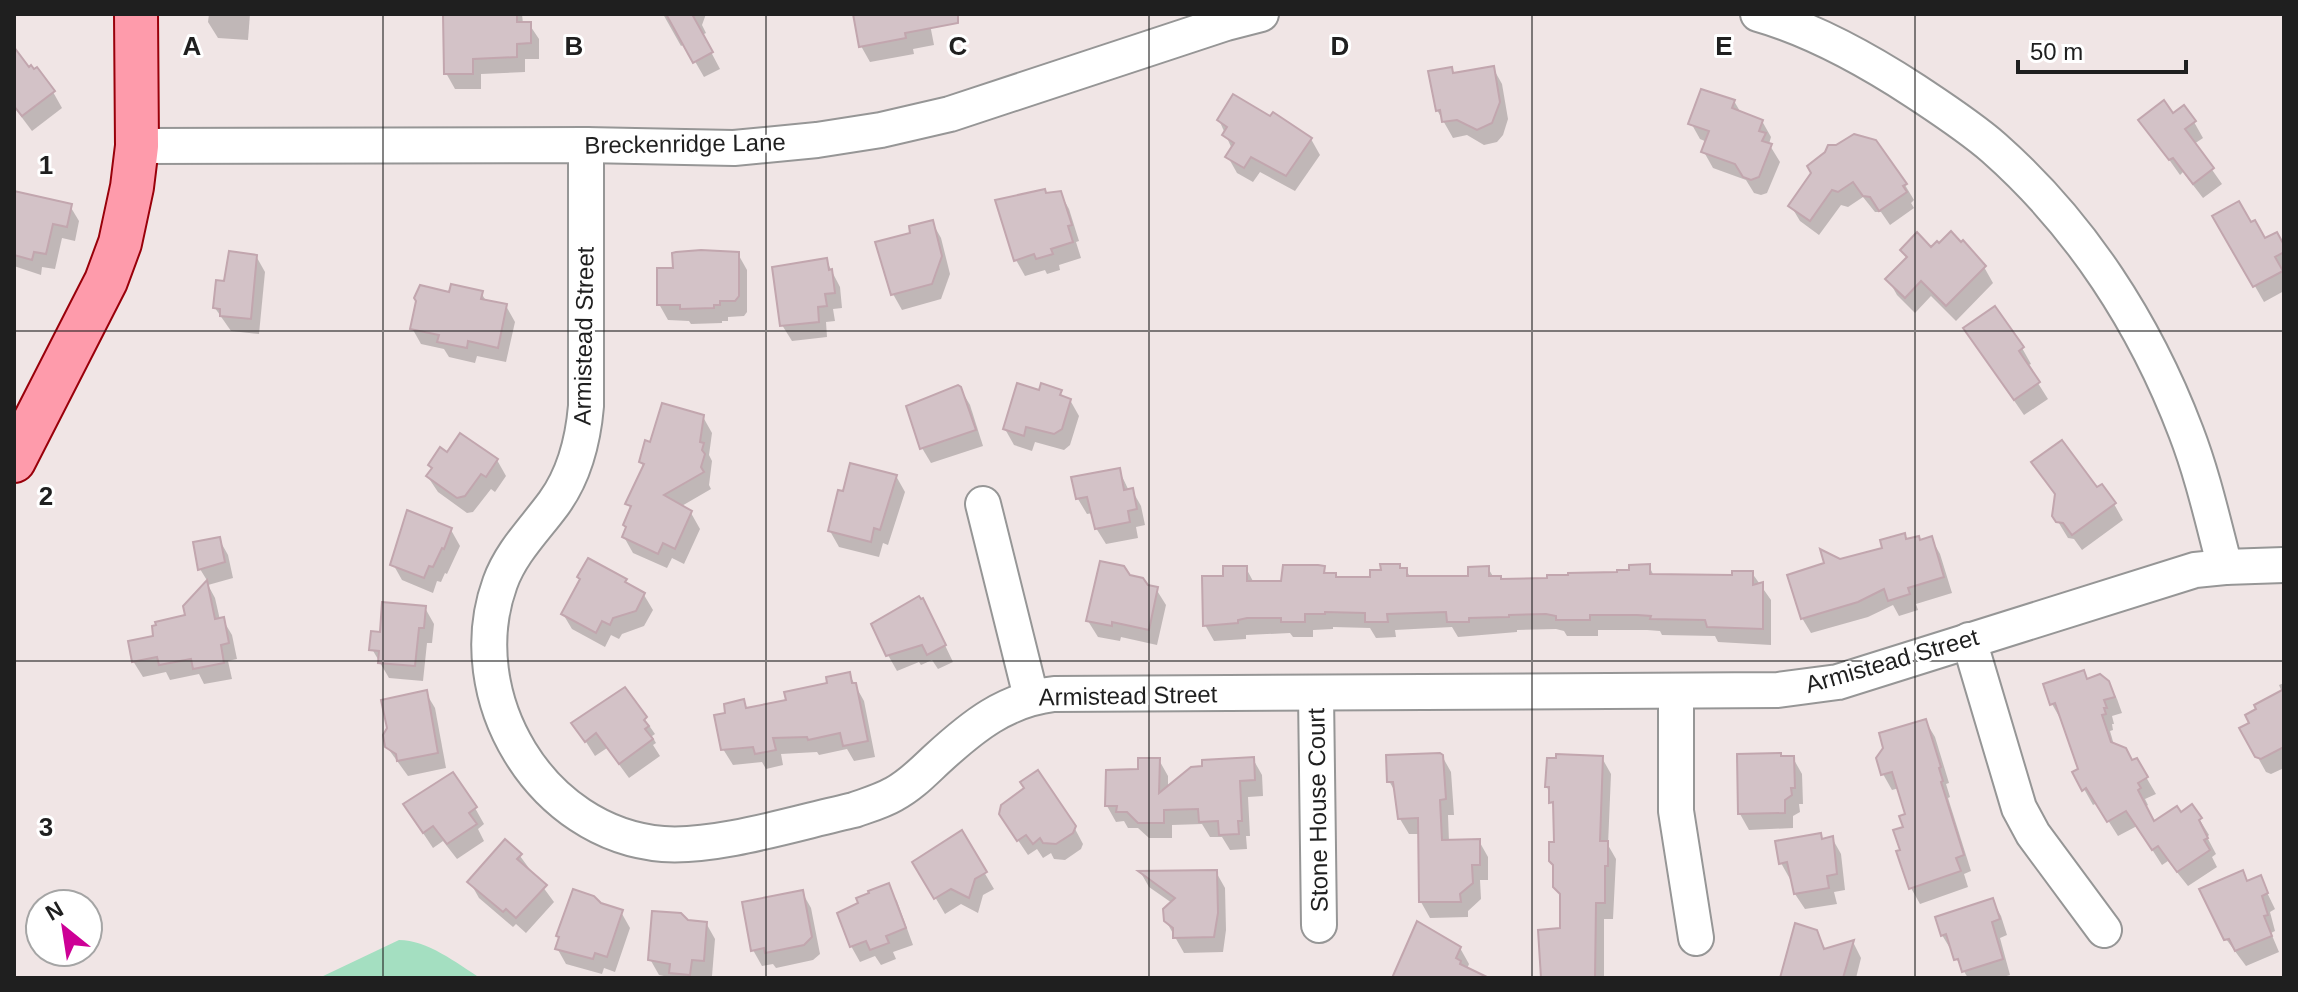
<svg xmlns="http://www.w3.org/2000/svg" width="2298" height="992" font-family="Arial,sans-serif">
<style>
.water{fill:#a4dfc1}
.shadow{fill:#0003}
.building{fill:#d3c2c7;stroke:#c2a6ae;stroke-width:2}
.lines{fill:none;stroke-linecap:round;stroke-linejoin:round}
.minor-casing{stroke:#969696;stroke-width:38}
.major-casing{stroke:#99000a;stroke-width:46}
.minor{stroke:#fff;stroke-width:34}
.major{stroke:#fe9bab;stroke-width:42}
.grid{fill:none;stroke:#1f1f1f;stroke-width:2;stroke-opacity:0.55}
.labels{text-anchor:middle;stroke-width:6;stroke-linejoin:round;paint-order:stroke}
.street-label{font-size:24px;fill:#1f1f1f;stroke:#fff}
.grid-label{font-size:26px;text-anchor:middle;font-weight:bold;fill:#1f1f1f;stroke:#fff;stroke-width:6;stroke-linejoin:round;paint-order:stroke}
</style>
<rect width="100%" height="100%" fill="#f0e5e5"/>
<path class="water" d="M399,940c28,0 58,23 81,38h-161z"/>
<g class="shadow">
<polygon points="209,14 250,14 248,40 218,38 208,22"/>
<polygon points="445,14 522,14 523,24 529,24 539,39 539,59 525,59 525,72 481,74 481,89 455,89 446,73"/>
<polygon points="663,14 706,14 702,25 706,33 702,35 720,69 704,77 685,44 681,46"/>
<polygon points="855,14 928,14 934,45 913,49 914,54 870,62 861,46"/>
<polygon points="14,56 53,92 62,108 32,131 14,107"/>
<polygon points="1493,68 1502,84 1508,119 1503,135 1497,142 1484,145 1467,135 1453,138 1437,110 1451,69 1454,75"/>
<polygon points="1734,101 1741,113 1762,121 1771,137 1769,144 1780,162 1767,193 1761,195 1754,193 1746,180 1713,168 1704,152 1707,142 1700,139 1691,123"/>
<polygon points="2173,115 2194,122 2203,138 2194,144 2222,184 2203,198 2183,172 2180,175 2141,120"/>
<polygon points="1219,120 1311,139 1320,155 1295,191 1260,172 1253,182 1237,173 1228,157 1232,149"/>
<polygon points="1813,173 1905,185 1914,200 1911,203 1914,208 1890,225 1881,212 1875,212 1863,197 1848,207 1841,205 1819,235 1800,221 1791,206"/>
<polygon points="14,193 70,206 79,221 75,241 62,238 55,269 42,267 41,275 14,266"/>
<polygon points="1060,193 1069,209 1079,241 1076,242 1081,258 1059,265 1060,270 1047,274 1045,270 1025,276 1016,260 1046,195"/>
<polygon points="2215,216 2284,248 2284,291 2264,302"/>
<polygon points="932,222 941,238 950,274 941,299 902,310 893,294 913,234"/>
<polygon points="1902,250 1931,250 1984,267 1993,283 1956,321 1931,296 1915,313 1897,295 1888,279 1907,259"/>
<polygon points="738,254 747,270 747,312 744,316 728,317 728,321 722,321 722,323 691,324 689,321 668,320 659,304"/>
<polygon points="256,256 265,272 259,334 231,331 215,308 225,283"/>
<polygon points="826,260 840,287 842,308 833,309 835,321 826,322 827,337 792,341 782,325"/>
<polygon points="481,293 487,302 506,306 515,322 506,362 477,356 475,363 449,357 444,349 421,344 412,328 451,294"/>
<polygon points="1995,309 2022,348 2031,364 2027,366 2048,399 2024,415 1975,344"/>
<polygon points="960,388 970,405 983,446 931,463 922,448"/>
<polygon points="1040,392 1060,392 1064,399 1070,400 1079,416 1070,445 1064,450 1035,442 1032,451 1014,445 1005,429"/>
<polygon points="703,417 712,433 709,455 712,461 709,485 711,489 680,507 691,513 700,529 684,564 672,558 667,568 633,553 624,537 627,529 625,525 632,511 628,503 644,468 641,462 651,444"/>
<polygon points="447,455 497,460 506,476 495,492 491,489 473,512 467,513 438,492 428,477"/>
<polygon points="2034,463 2097,490 2114,504 2123,520 2082,550 2074,539 2068,538 2054,515 2056,497"/>
<polygon points="1119,470 1129,491 1132,490 1141,506 1145,525 1136,527 1138,538 1106,544 1096,528 1093,513 1087,514 1078,499 1074,479"/>
<polygon points="896,476 905,492 888,545 883,543 879,557 839,547 830,531"/>
<polygon points="451,530 460,546 447,574 445,573 441,582 437,581 433,593 402,580 393,564"/>
<polygon points="1904,535 1907,541 1920,542 1931,538 1940,554 1952,593 1916,604 1918,610 1899,616 1893,605 1868,617 1811,633 1802,618 1839,561 1884,549"/>
<polygon points="219,539 228,555 233,578 208,585 215,598 220,620 223,620 232,635 237,659 228,661 232,679 204,684 199,674 170,680 166,672 143,677 133,661 156,638 187,617 185,607 208,582 200,569"/>
<polygon points="1649,566 1654,576 1734,577 1752,573 1771,600 1771,645 1718,642 1715,636 1662,635 1660,631 1647,630 1598,630 1598,636 1567,636 1564,631 1556,629 1517,630 1517,632 1458,637 1452,627 1395,630 1396,637 1376,638 1370,628 1333,627 1333,629 1313,630 1313,637 1293,637 1290,633 1246,635 1246,639 1214,641 1205,625 1225,578 1246,568 1254,583 1283,583 1323,568 1327,575 1335,575 1338,579 1372,579 1401,570 1406,570 1411,578 1470,578 1488,568 1494,578 1549,580 1619,574"/>
<polygon points="1129,577 1156,589 1166,605 1157,645 1121,637 1120,641 1098,637 1088,621"/>
<polygon points="625,580 629,587 644,595 653,610 644,626 622,634 619,639 611,635 605,647 572,629 563,614"/>
<polygon points="425,608 434,624 432,643 427,643 423,681 389,678 372,649 381,634"/>
<polygon points="931,616 953,662 938,669 932,660 921,665 919,662 897,671 888,655"/>
<polygon points="849,674 864,701 875,757 854,761 847,749 819,755 817,752 781,754 783,765 766,769 762,762 733,765 723,749 728,714 743,702 748,710 788,702"/>
<polygon points="2087,680 2108,682 2117,699 2122,713 2112,716 2114,724 2112,724 2113,730 2110,731 2114,745 2132,763 2136,760 2156,794 2145,799 2148,805 2145,807 2154,823 2180,815 2192,807 2209,835 2207,837 2216,854 2212,857 2217,867 2188,886 2168,861 2162,865 2137,826 2118,836 2097,803 2093,805 2075,773 2080,770 2061,720 2052,704"/>
<polygon points="2284,683 2284,768 2271,774 2266,772 2257,756 2252,724 2282,692 2279,685"/>
<polygon points="624,690 655,734 652,736 656,743 653,745 660,756 629,778 607,748 595,756 574,723"/>
<polygon points="426,693 435,708 446,768 408,776 387,747"/>
<polygon points="1926,722 1935,737 1949,783 1946,784 1950,797 1948,798 1971,871 1964,874 1968,887 1920,904 1911,888 1902,851 1907,816 1899,788 1892,790 1883,774"/>
<polygon points="1442,756 1451,772 1454,815 1448,815 1449,842 1479,841 1488,857 1488,880 1480,880 1481,899 1468,911 1468,917 1430,918 1421,902 1421,834 1409,834 1400,819 1397,795 1389,781"/>
<polygon points="1602,758 1611,774 1608,845 1616,859 1613,919 1604,919 1604,978 1545,978 1562,930 1562,898 1555,887 1555,810 1547,787"/>
<polygon points="1781,758 1793,758 1802,774 1803,804 1799,804 1800,812 1793,816 1793,828 1749,830 1740,814"/>
<polygon points="1253,759 1262,775 1263,796 1248,797 1250,836 1246,836 1247,849 1230,850 1222,837 1210,837 1202,824 1172,825 1172,838 1149,838 1138,828 1128,828 1124,821 1116,822 1107,806 1140,771 1159,760 1168,776 1168,789"/>
<polygon points="475,808 484,824 478,829 484,841 457,859 443,841 433,848 415,821"/>
<polygon points="1074,827 1083,844 1081,849 1065,860 1054,859 1051,853 1043,858 1037,849 1028,855 1011,830"/>
<polygon points="961,833 994,889 983,895 978,913 961,904 945,914 915,863"/>
<polygon points="1832,838 1841,854 1845,890 1834,892 1837,904 1805,909 1795,894 1792,878 1790,879 1781,863 1823,840"/>
<polygon points="520,856 554,902 526,933 516,924 513,927 479,898 470,882"/>
<polygon points="1216,872 1225,888 1226,930 1223,952 1184,953 1166,921 1172,903 1149,887 1141,873"/>
<polygon points="2260,878 2275,909 2270,912 2275,931 2271,933 2279,952 2246,966 2226,939 2248,883"/>
<polygon points="888,886 897,901 913,945 893,952 896,959 881,965 875,956 860,962 851,946"/>
<polygon points="802,892 811,908 820,954 813,960 776,968 773,964 762,966 753,950"/>
<polygon points="1992,900 2001,916 2007,935 2000,938 2010,975 2000,978 1968,978 1942,935"/>
<polygon points="600,905 621,912 630,928 615,972 604,968 602,974 566,964 557,948 560,940 558,936"/>
<polygon points="687,922 706,923 715,939 712,976 674,978 659,975 650,959"/>
<polygon points="1816,931 1826,950 1853,942 1861,958 1856,978 1845,978 1842,973 1841,978 1782,978"/>
<polygon points="1460,948 1469,964 1467,969 1473,978 1394,978"/>
</g>
<g class="building">
<polygon points="443,14 517,14 517,22 531,22 531,43 517,44 517,57 473,59 473,74 444,74"/>
<polygon points="666,14 692,14 713,52 693,63"/>
<polygon points="853,14 958,14 958,23 905,33 906,38 859,47"/>
<polygon points="14,47 29,67 31,65 34,69 37,67 55,91 22,116 14,106"/>
<polygon points="1494,66 1500,102 1492,123 1477,130 1457,120 1442,122 1440,110 1436,111 1428,71 1452,67 1453,73"/>
<polygon points="1701,89 1735,100 1732,108 1763,120 1759,131 1766,133 1762,141 1772,144 1759,177 1751,180 1743,177 1735,164 1701,152 1709,131 1688,124"/>
<polygon points="1233,94 1270,116 1273,112 1312,138 1286,176 1251,157 1244,168 1225,157 1234,143 1222,135 1227,127 1217,120"/>
<polygon points="2164,100 2173,113 2184,105 2196,121 2185,129 2214,168 2193,184 2173,158 2169,160 2138,120"/>
<polygon points="1854,134 1876,140 1907,184 1903,186 1907,192 1879,211 1870,197 1863,196 1853,182 1838,192 1832,190 1810,221 1788,206 1811,173 1807,166 1825,152 1828,145 1836,145"/>
<polygon points="1045,189 1046,193 1061,191 1072,225 1068,226 1073,242 1051,249 1053,254 1036,259 1034,254 1014,261 995,200"/>
<polygon points="14,191 72,204 67,227 53,224 46,254 34,252 32,260 14,255"/>
<polygon points="2239,201 2251,222 2255,220 2265,238 2277,232 2284,245 2284,252 2275,257 2283,271 2253,287 2212,216"/>
<polygon points="933,220 942,256 932,284 891,295 875,242 910,233 909,226"/>
<polygon points="1951,231 1961,242 1963,240 1986,266 1946,306 1921,281 1905,298 1885,279 1907,257 1900,250 1917,232 1931,247 1937,241 1939,243"/>
<polygon points="701,250 739,252 739,296 735,301 720,301 720,305 714,305 714,308 680,309 680,305 657,305 657,268 673,268 672,253 676,252"/>
<polygon points="229,251 257,255 251,319 220,316 220,309 213,308 216,280 224,281"/>
<polygon points="827,258 829,270 832,269 835,293 825,294 827,306 818,307 819,322 780,326 772,267"/>
<polygon points="451,284 483,291 481,299 507,304 498,348 468,341 467,348 437,342 439,335 410,329 416,301 414,298 420,285 449,292"/>
<polygon points="1995,306 2024,347 2019,351 2040,382 2014,400 1963,328"/>
<polygon points="1017,383 1039,390 1041,383 1062,390 1060,395 1071,399 1062,429 1054,434 1026,427 1024,436 1003,429"/>
<polygon points="958,385 961,387 976,430 920,449 906,406"/>
<polygon points="662,403 704,415 700,442 704,443 702,450 705,454 701,467 704,472 664,495 692,511 675,549 663,543 658,554 622,537 626,527 623,525 631,506 625,504 644,464 639,462 645,440 650,442"/>
<polygon points="460,433 498,459 486,477 481,474 465,496 457,498 426,476 432,468 428,465 440,447 447,452"/>
<polygon points="2062,440 2097,487 2102,484 2116,503 2072,535 2063,523 2056,522 2052,516 2055,494 2031,462"/>
<polygon points="850,463 897,475 880,530 874,528 871,542 828,531 838,490 843,491"/>
<polygon points="1120,468 1124,490 1133,488 1137,509 1128,511 1130,522 1095,529 1087,497 1076,499 1071,477"/>
<polygon points="407,510 452,528 444,549 442,548 433,567 429,566 424,578 390,565"/>
<polygon points="1905,533 1906,539 1919,536 1920,540 1932,536 1944,577 1908,588 1910,594 1888,601 1884,589 1858,602 1801,619 1787,575 1824,563 1820,549 1840,559 1882,548 1880,540"/>
<polygon points="220,537 225,562 198,570 193,542"/>
<polygon points="588,558 627,579 625,582 645,593 636,611 613,618 610,625 602,621 596,633 561,614 580,579 577,577"/>
<polygon points="1100,561 1124,566 1130,575 1143,578 1148,585 1158,587 1149,630 1112,622 1112,626 1086,621"/>
<polygon points="1380,564 1400,564 1400,568 1407,568 1407,576 1468,576 1468,567 1489,566 1489,576 1501,576 1501,579 1547,578 1547,575 1568,575 1568,573 1617,572 1617,570 1629,570 1629,565 1650,564 1650,574 1732,575 1732,571 1753,571 1753,585 1763,582 1763,629 1707,627 1705,620 1650,619 1651,616 1637,615 1590,615 1590,620 1556,620 1556,616 1546,614 1509,615 1509,617 1469,618 1469,622 1447,622 1446,612 1387,614 1388,622 1365,622 1365,613 1325,612 1325,614 1305,614 1305,622 1281,622 1281,618 1247,618 1238,620 1238,623 1203,626 1202,576 1223,576 1223,566 1247,566 1247,581 1281,581 1283,565 1318,565 1325,566 1324,573 1336,573 1336,577 1370,577 1370,570 1381,570"/>
<polygon points="207,580 215,619 224,617 229,643 221,645 224,663 193,669 191,659 159,665 157,657 132,662 128,641 153,636 152,626 156,625 155,622 185,615 183,606"/>
<polygon points="919,596 921,599 923,598 946,645 927,655 922,645 886,656 871,624"/>
<polygon points="382,602 426,606 424,628 419,628 415,666 378,663 379,651 369,650 371,631 380,632"/>
<polygon points="2084,670 2087,679 2100,674 2109,681 2115,697 2104,700 2107,708 2104,708 2106,714 2102,715 2111,742 2126,748 2132,760 2137,758 2148,777 2138,783 2141,788 2138,790 2154,821 2177,806 2181,812 2192,804 2202,818 2199,820 2208,838 2204,840 2210,850 2177,872 2158,846 2152,850 2126,811 2107,822 2086,788 2082,791 2072,772 2078,769 2055,703 2050,705 2043,684"/>
<polygon points="850,672 852,683 856,683 868,741 843,746 840,733 808,740 807,737 773,738 776,750 755,754 753,747 721,750 714,715 725,713 724,704 744,699 746,708 786,700 784,692 827,683 826,677"/>
<polygon points="625,687 647,717 644,720 649,726 645,729 653,739 619,764 596,733 585,742 571,723"/>
<polygon points="2284,689 2284,747 2261,759 2255,757 2239,728 2249,723 2245,715 2256,709 2254,705"/>
<polygon points="427,690 438,753 397,761 396,754 385,747 383,735 387,728 381,700"/>
<polygon points="1926,719 1941,767 1939,768 1943,781 1941,782 1964,855 1956,858 1961,871 1909,889 1896,851 1900,850 1893,830 1903,827 1899,816 1905,814 1892,772 1881,775 1876,758 1883,748 1879,733"/>
<polygon points="1440,753 1443,755 1446,799 1440,800 1442,840 1480,839 1480,865 1472,865 1473,883 1460,894 1461,902 1419,902 1418,818 1398,819 1393,782 1387,782 1386,755"/>
<polygon points="1781,753 1781,756 1794,756 1795,788 1791,788 1792,795 1785,800 1785,813 1738,814 1737,754"/>
<polygon points="1556,754 1603,756 1600,841 1608,841 1608,866 1605,866 1605,903 1596,903 1595,978 1541,978 1538,930 1560,928 1560,894 1553,887 1553,865 1549,861 1549,842 1554,842 1553,802 1549,803 1549,787 1545,787 1547,758 1556,758"/>
<polygon points="1254,757 1255,780 1240,781 1242,821 1238,821 1239,834 1219,835 1218,821 1199,822 1198,809 1164,810 1164,823 1138,823 1127,812 1116,812 1117,806 1105,806 1106,770 1138,769 1138,758 1160,758 1159,793 1191,767 1202,766 1202,760"/>
<polygon points="1038,770 1076,826 1073,833 1056,844 1043,843 1040,838 1033,844 1026,835 1017,841 999,814 1001,805 1024,788 1020,782"/>
<polygon points="453,772 477,807 469,813 477,824 447,844 433,826 423,833 403,804"/>
<polygon points="962,830 987,872 975,879 969,898 951,889 934,899 912,862"/>
<polygon points="1821,833 1822,839 1833,836 1837,874 1827,876 1829,888 1794,894 1787,862 1779,864 1775,841"/>
<polygon points="505,839 522,854 517,859 547,885 516,918 506,909 503,912 467,882"/>
<polygon points="1217,870 1218,913 1214,937 1173,938 1173,928 1164,921 1163,909 1175,898 1138,871"/>
<polygon points="2243,870 2247,881 2261,875 2268,893 2262,896 2268,915 2264,916 2272,936 2235,951 2229,939 2224,940 2199,889"/>
<polygon points="889,883 906,928 886,936 889,943 870,950 866,941 850,947 837,913 858,903 856,898 869,893 868,891"/>
<polygon points="573,889 594,896 601,903 623,910 607,957 595,953 593,959 555,949 559,937 556,936"/>
<polygon points="803,890 812,937 804,945 765,953 764,948 751,951 742,902"/>
<polygon points="1993,898 2000,919 1992,922 2003,959 1962,972 1958,959 1954,960 1946,934 1941,936 1935,917"/>
<polygon points="652,911 681,913 688,920 707,922 704,961 692,960 690,975 669,973 670,964 648,960"/>
<polygon points="1417,921 1461,947 1456,958 1461,961 1460,964 1489,978 1392,978"/>
<polygon points="1795,923 1817,930 1824,949 1854,940 1843,978 1780,978"/>
</g>
<g class="lines">
<defs>
<g id="minor">
<path d="M1758,14c53,15 111,47 157,77 27,18 55,36 79,57 87,77 151,176 192,284 17,44 27,90 39,135"/>
<path d="M586,145v261c-3,35 -11,68 -32,97 -19,26 -43,49 -54,80 -41,113 40,251 163,261 55,4 136,-22 191,-34 14,-5 28,-9 40,-16 17,-9 30,-23 43,-35 36,-33 68,-59 117,-65l724,-4 60,-8 357,-112 30,-3 59,-2"/>
<polyline points="137,146 586,145 734,148 817,140 881,130 950,114 1226,23 1261,14"/>
<polyline points="983,504 1031,697"/>
<polyline points="1969,640 2019,808 2033,834 2104,930"/>
<polyline points="1676,691 1676,811 1696,938"/>
<polyline points="1316,694 1319,925"/>
</g>
<polyline id="major" points="14,461 106,281 120,243 132,187 137,146 136,14"/>
</defs>
<use href="#minor" class="minor-casing"/>
<use href="#major" class="major-casing"/>
<use href="#minor" class="minor"/>
<use href="#major" class="major"/>
</g>
<path class="grid" d="M383,14v964M766,14v964M1149,14v964M1532,14v964M1915,14v964M14,331h2270M14,661h2270"/>
<g class="labels">
<g class="street-label">
<text transform="translate(685 144) rotate(-1)" y="8">Breckenridge Lane</text>
<text transform="translate(584 336) rotate(-89)" y="8">Armistead Street</text>
<text transform="translate(1892 661) rotate(-16)" y="8">Armistead Street</text>
<text transform="translate(1128 696) rotate(-1)" y="8">Armistead Street</text>
<text transform="translate(1318 810) rotate(-91)" y="8">Stone House Court</text>
</g>
</g>
<g class="grid-label">
<text x="192" y="55">A</text>
<text x="574" y="55">B</text>
<text x="958" y="55">C</text>
<text x="1340" y="55">D</text>
<text x="1724" y="55">E</text>
<text x="46" y="174">1</text>
<text x="46" y="505">2</text>
<text x="46" y="836">3</text>
</g>
<rect width="2298" height="992" fill="none" stroke="#1f1f1f" stroke-width="32"/>
<g transform="translate(64 928) rotate(330)"><circle r="38" fill="#ffffff" stroke="#a5a5a5" stroke-width="2"/>
<path d="M0-6L14 30L0 20L-14 30Z" fill="#cd0096"/>
<text y="-12" font-size="22" font-weight="bold" text-anchor="middle" fill="#1f1f1f">N</text>
</g>
<path d="M2018 60v12h168v-12" fill="none" stroke="#1f1f1f" stroke-width="4"/>
<text x="2030" y="60" font-size="24" fill="#1f1f1f" stroke="#ffffff" stroke-width="6" paint-order="stroke">50 m</text>
</svg>
